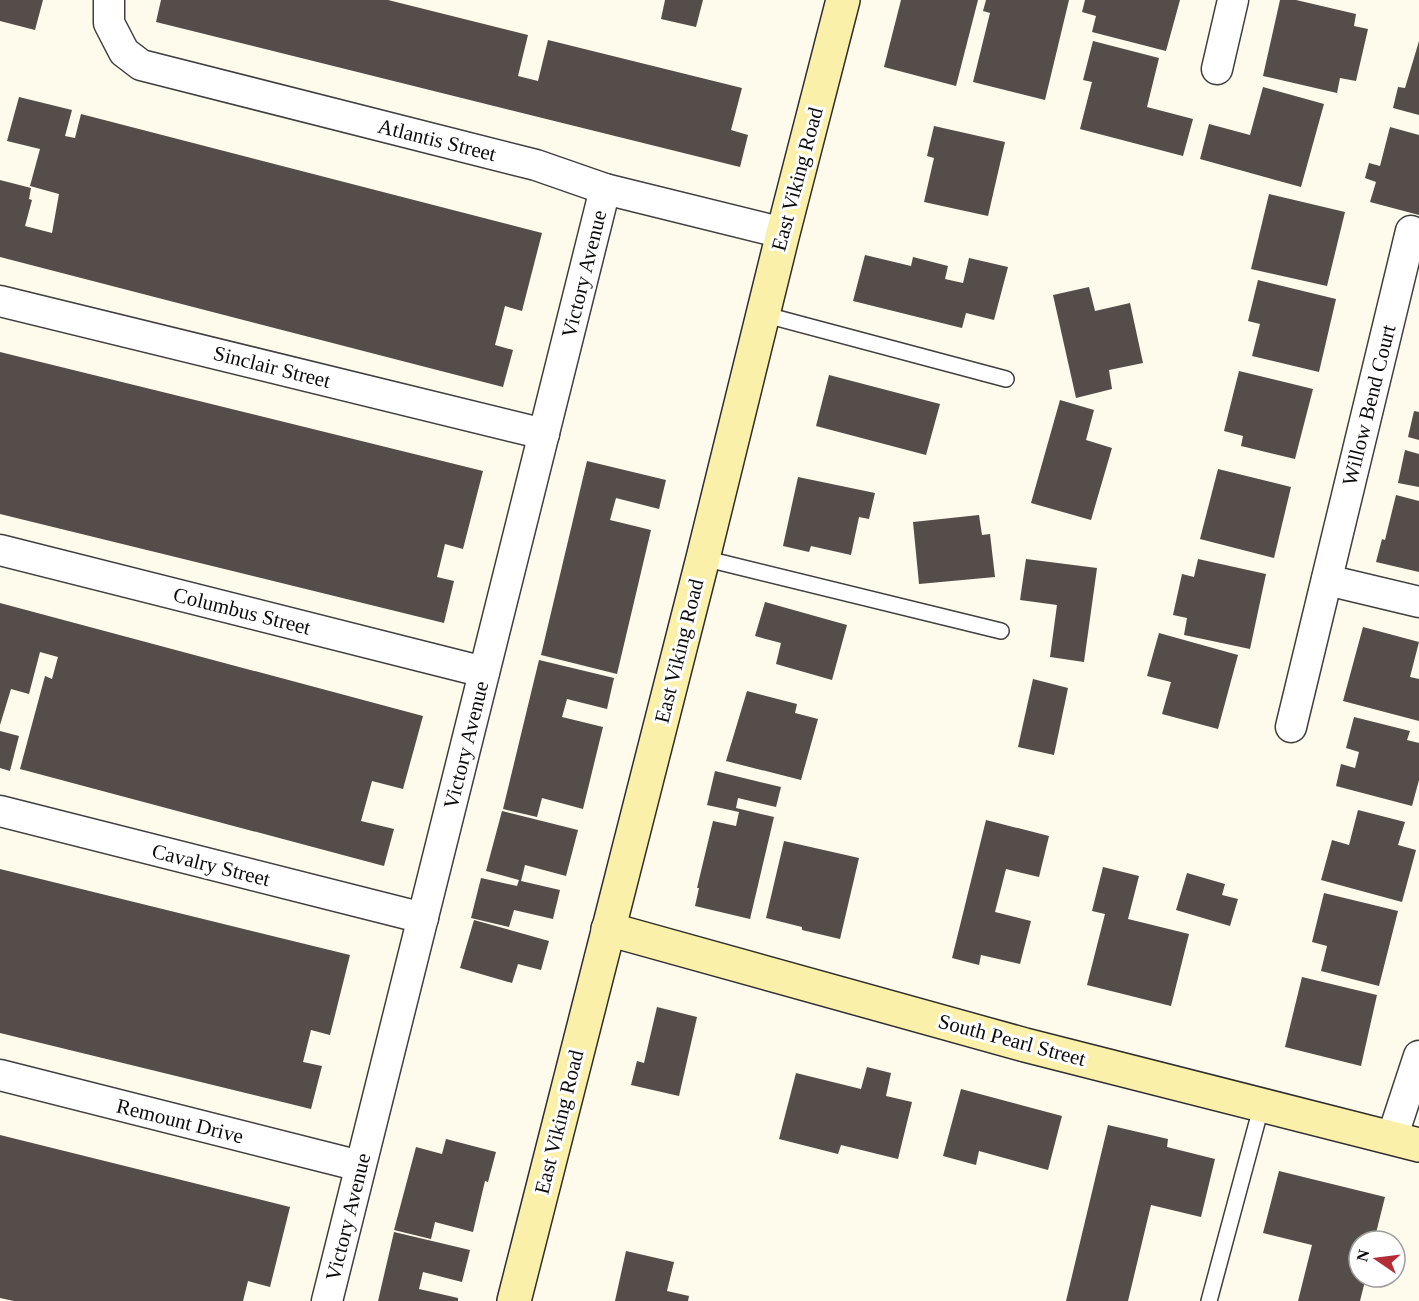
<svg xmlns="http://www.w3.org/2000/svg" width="1419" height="1301" font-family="'Times New Roman',serif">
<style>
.building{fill:#544d49}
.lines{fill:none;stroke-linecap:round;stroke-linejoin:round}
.lane-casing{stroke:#3f3f3f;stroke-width:18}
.street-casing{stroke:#3f3f3f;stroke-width:33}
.secondary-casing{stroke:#2e2e2e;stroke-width:36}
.lane{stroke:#fff;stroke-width:15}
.street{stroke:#fff;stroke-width:30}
.secondary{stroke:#fbf0aa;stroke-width:33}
.labels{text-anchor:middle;stroke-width:6;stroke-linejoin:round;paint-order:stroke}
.street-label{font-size:21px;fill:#0c0c0c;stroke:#fff}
</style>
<rect width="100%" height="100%" fill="#fefaec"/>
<g class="building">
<polygon points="0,0 43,0 35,30 0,21"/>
<polygon points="161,0 388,0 528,35 518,76 538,81 548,40 742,88 731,130 748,135 740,167 156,22"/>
<polygon points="665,0 703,0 696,27 661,19"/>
<polygon points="901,0 978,0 956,86 884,67"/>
<polygon points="986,0 1069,0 1045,100 973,82 990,13 983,11"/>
<polygon points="1085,0 1180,0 1166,51 1092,32 1096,16 1082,12"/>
<polygon points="1280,0 1296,0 1356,14 1354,26 1368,29 1356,81 1340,78 1337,93 1263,76"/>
<polygon points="1093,41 1159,58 1147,107 1193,119 1183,156 1080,129 1092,82 1083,80"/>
<polygon points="1419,41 1419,115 1393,108 1398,87 1405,88"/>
<polygon points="1263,87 1324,104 1301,187 1200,159 1209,124 1250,135"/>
<polygon points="19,97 72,110 65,136 75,138 81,114 542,233 522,311 505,306 495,345 513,350 503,387 0,257 0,180 31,188 29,199 32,200 25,226 52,233 59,194 30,186 40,149 7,141"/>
<polygon points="934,126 1005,142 988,216 924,202 934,158 927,156"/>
<polygon points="1390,127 1419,135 1419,215 1370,202 1376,182 1365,178 1369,163 1380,166"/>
<polygon points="1269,194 1345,212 1327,286 1251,269"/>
<polygon points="865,255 911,266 913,257 948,266 945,279 963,283 969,258 1008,267 994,320 966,313 962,328 853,301"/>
<polygon points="1258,280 1336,299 1319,372 1252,356 1260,324 1248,321"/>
<polygon points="1089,287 1095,311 1130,303 1143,363 1109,370 1112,389 1076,398 1053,295"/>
<polygon points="0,352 483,471 463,549 445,544 437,577 454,581 444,623 0,514"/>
<polygon points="1239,371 1313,389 1295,459 1241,446 1243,436 1224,431"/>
<polygon points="829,375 940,404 926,455 816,426"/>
<polygon points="1060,400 1094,410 1086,440 1112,448 1091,520 1031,503"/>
<polygon points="1414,411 1419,412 1419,440 1408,437"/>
<polygon points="1405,450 1419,454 1419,487 1398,483"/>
<polygon points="587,461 666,480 659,509 616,498 610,520 651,530 617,674 541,655"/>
<polygon points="1218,469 1291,487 1274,558 1200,539"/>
<polygon points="798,477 875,493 869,519 859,517 851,555 811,546 809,552 783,546"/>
<polygon points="1396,495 1419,501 1419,572 1376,562 1382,539 1385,540"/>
<polygon points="979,515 982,535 990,534 995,577 919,584 913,522"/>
<polygon points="1026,559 1097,568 1084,662 1050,657 1057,605 1020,600"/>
<polygon points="1198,559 1266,574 1250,649 1184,635 1187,618 1173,615 1182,574 1194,577"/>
<polygon points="765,602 847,625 832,680 776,664 781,643 755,636"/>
<polygon points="0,603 423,716 403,789 372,781 361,821 394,829 384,866 20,769 45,676 52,679 58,657 40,652 29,694 11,689 0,725"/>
<polygon points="1363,627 1419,642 1410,677 1419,679 1419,721 1343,701"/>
<polygon points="1159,633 1238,655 1218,729 1162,714 1171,682 1147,676"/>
<polygon points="539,660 614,678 607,709 567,699 562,717 603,727 583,809 542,798 537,817 503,809"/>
<polygon points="1033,679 1068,688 1054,755 1018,747"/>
<polygon points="747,691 797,704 795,713 818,719 801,780 726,761"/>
<polygon points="1354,717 1410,731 1407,740 1419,743 1419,780 1412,806 1336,786 1341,764 1355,768 1359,752 1346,748"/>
<polygon points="0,731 19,736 10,771 0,768"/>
<polygon points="715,771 781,787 776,807 738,798 736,808 774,817 750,919 695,906 699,888 697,888 713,821 736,826 739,812 707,805"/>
<polygon points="1358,810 1405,822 1398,845 1416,850 1402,902 1321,880 1332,840 1349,845"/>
<polygon points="502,811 578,830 566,876 525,865 521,881 560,890 553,919 514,910 509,927 471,918 481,878 517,886 519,880 486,871"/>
<polygon points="986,820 1049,836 1039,877 1006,869 995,912 1031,921 1020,964 981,955 979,965 952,958"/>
<polygon points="784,841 859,858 840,939 802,930 802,927 766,918"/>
<polygon points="1103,867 1139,876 1128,919 1189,934 1171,1006 1087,985 1105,914 1092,911"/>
<polygon points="0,869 350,955 330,1035 311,1030 303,1062 322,1066 311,1109 0,1033"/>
<polygon points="1187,873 1225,884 1222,895 1238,899 1230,926 1176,910"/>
<polygon points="1324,893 1398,911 1379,986 1321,971 1327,946 1312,942"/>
<polygon points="474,920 549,941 541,970 518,964 512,983 460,968"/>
<polygon points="1302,977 1377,995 1361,1066 1285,1047"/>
<polygon points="657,1007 697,1017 679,1096 631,1085 637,1061 644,1063"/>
<polygon points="867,1067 891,1073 886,1096 912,1102 898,1159 841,1145 838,1154 779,1139 796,1073 861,1089"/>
<polygon points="961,1089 1062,1116 1048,1170 979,1151 976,1165 943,1156"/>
<polygon points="1108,1125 1168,1139 1167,1147 1215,1159 1201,1217 1151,1205 1128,1301 1066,1301"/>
<polygon points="0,1135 290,1207 270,1287 248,1281 243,1301 14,1301 0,1298"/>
<polygon points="446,1139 496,1152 488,1182 485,1181 473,1232 435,1222 431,1239 394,1230 416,1147 442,1154"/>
<polygon points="1279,1171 1385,1197 1374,1241 1359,1241 1359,1277 1366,1277 1360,1301 1298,1301 1312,1245 1263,1233"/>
<polygon points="394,1232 470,1250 462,1282 423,1272 419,1289 458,1298 458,1301 378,1301"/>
<polygon points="626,1251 674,1262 667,1291 689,1296 688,1301 615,1301"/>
</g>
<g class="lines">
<defs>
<g id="lane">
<polyline points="762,314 1006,379"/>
<polyline points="703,558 1001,631"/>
<polyline points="1209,1301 1262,1104"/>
</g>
<g id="street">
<polyline points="109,0 109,23 124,52 141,65 536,165 605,189 783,233"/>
<polyline points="1217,69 1233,0"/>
<polyline points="0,301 544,434"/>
<polyline points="0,550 484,672"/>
<polyline points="1327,580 1419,602"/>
<polyline points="1291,727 1411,231"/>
<polyline points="0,811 423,918"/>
<polyline points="0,1075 360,1166"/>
<polyline points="1392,1138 1419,1056"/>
<polyline points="327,1301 605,189"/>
</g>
<g id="secondary">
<polyline points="608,929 1025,1045 1419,1145"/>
<polyline points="514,1301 703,558 783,233 843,0"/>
</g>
</defs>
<use href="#lane" class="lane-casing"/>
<use href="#street" class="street-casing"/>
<use href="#secondary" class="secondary-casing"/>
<use href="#lane" class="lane"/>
<use href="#street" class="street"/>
<use href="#secondary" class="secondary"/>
</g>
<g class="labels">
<g class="street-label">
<text transform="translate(437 140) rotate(14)" y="7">Atlantis Street</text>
<text transform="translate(797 179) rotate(-75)" y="7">East Viking Road</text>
<text transform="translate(584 274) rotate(-76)" y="7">Victory Avenue</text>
<text transform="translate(272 367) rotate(14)" y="7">Sinclair Street</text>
<text transform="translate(1369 405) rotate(-76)" y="7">Willow Bend Court</text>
<text transform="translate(242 611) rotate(14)" y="7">Columbus Street</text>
<text transform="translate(679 651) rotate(-76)" y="7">East Viking Road</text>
<text transform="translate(466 745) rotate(-76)" y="7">Victory Avenue</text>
<text transform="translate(211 865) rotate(14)" y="7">Cavalry Street</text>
<text transform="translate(1012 1040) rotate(15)" y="7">South Pearl Street</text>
<text transform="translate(180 1121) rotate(14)" y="7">Remount Drive</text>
<text transform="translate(559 1122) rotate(-76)" y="7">East Viking Road</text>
<text transform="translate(348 1217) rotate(-76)" y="7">Victory Avenue</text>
</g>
</g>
<g transform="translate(1377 1259) rotate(284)"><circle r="28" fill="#ffffff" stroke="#9e9e9e" stroke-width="1.5"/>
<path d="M0-4.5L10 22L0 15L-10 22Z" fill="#b42c35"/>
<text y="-9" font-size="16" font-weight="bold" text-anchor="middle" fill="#0c0c0c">N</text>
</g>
</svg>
